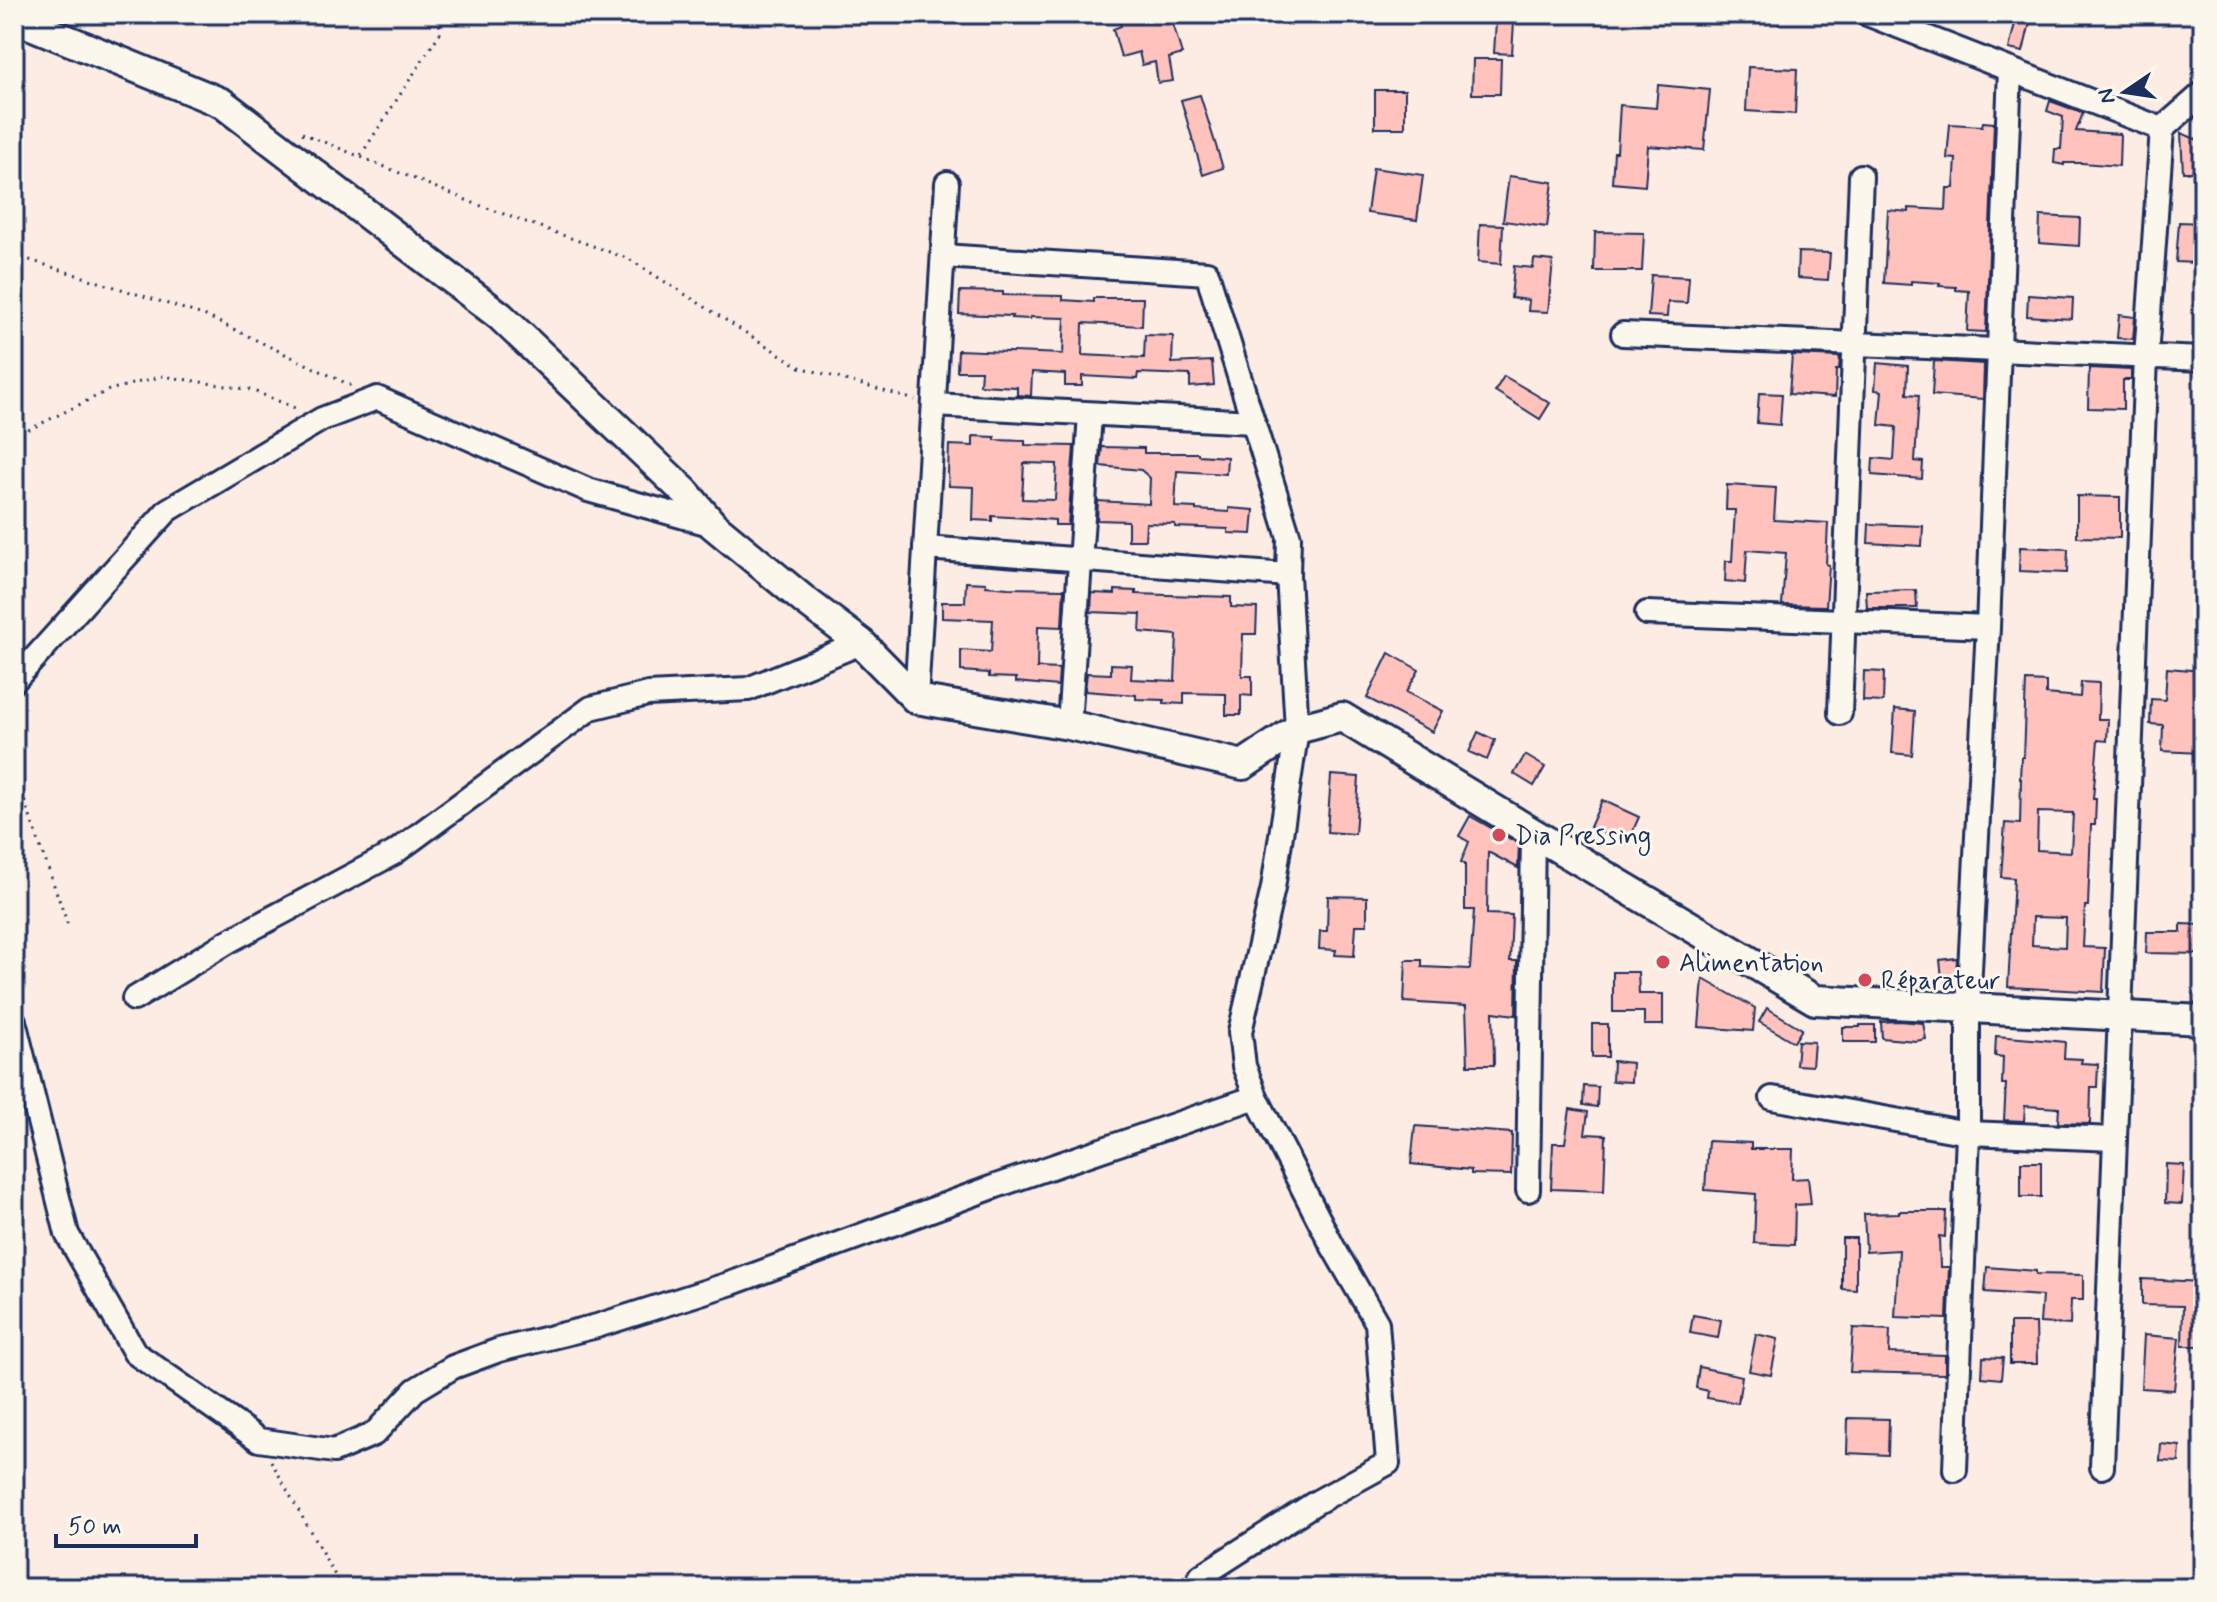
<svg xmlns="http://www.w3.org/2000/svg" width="2217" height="1602" font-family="Mynerve,sans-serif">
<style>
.building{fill:#ffc2bd;stroke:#1b2f5e;stroke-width:2;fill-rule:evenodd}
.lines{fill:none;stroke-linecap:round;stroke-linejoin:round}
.minor-casing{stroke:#1b2f5e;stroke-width:28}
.tertiary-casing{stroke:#1b2f5e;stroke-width:34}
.path{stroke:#1b2f5e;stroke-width:3;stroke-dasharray:2 6;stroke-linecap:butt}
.minor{stroke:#fbf7ec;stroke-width:22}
.tertiary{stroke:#fbf7ec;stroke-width:28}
.poi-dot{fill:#d1495b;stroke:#fbf7ec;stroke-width:3}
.labels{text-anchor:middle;stroke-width:6;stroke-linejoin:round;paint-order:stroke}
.poi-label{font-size:26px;fill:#1b2f5e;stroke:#fbf7ec;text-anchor:start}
</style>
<rect width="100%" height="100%" fill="#fcece3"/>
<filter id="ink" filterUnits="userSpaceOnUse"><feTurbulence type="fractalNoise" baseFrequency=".0125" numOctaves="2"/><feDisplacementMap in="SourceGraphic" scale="16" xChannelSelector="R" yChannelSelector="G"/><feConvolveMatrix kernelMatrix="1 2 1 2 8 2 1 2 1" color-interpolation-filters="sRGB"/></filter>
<g filter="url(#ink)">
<g class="building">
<polygon points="1117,14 1170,14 1182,54 1169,58 1173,81 1158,83 1155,62 1142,65 1139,52 1121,57 1113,29 1121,26"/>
<polygon points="2017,15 2031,18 2023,52 2009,49"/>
<polygon points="1496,21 1514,22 1512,54 1494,53"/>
<polygon points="1473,59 1501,59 1500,94 1472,94"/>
<polygon points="1748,67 1797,69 1795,114 1746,111"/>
<polygon points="1658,85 1710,90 1704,150 1648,146 1645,186 1612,183 1614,152 1617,152 1620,105 1656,108"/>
<rect x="1375" y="90" width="30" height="38"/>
<polygon points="1200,95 1223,168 1203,175 1181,100"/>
<polygon points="2050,101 2083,113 2076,131 2120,134 2119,166 2082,163 2064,163 2064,165 2054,163 2055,149 2061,149 2063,117 2047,111"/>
<polygon points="1983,122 1994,123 1986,332 1967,331 1969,291 1956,290 1956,287 1939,286 1940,283 1911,281 1911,285 1884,283 1888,210 1909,212 1909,208 1946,210 1947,188 1954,188 1956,159 1947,158 1950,124 1982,126"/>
<polygon points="2181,133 2203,142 2203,172 2183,172"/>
<polygon points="1373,168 1423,175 1417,220 1367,213"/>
<polygon points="1509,176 1553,182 1547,227 1503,221"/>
<polygon points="2040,216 2080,218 2079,246 2039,243"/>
<polygon points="2179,222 2203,223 2203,254 2197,254 2196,263 2176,262"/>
<polygon points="1480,224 1503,225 1501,264 1478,262"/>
<polygon points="1595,232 1644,233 1642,271 1594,271"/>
<polygon points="1798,252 1830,253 1828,280 1797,278"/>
<polygon points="1534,259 1553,261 1548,312 1528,311 1529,300 1511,298 1514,266 1533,268"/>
<polygon points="1651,275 1689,277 1687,303 1668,302 1667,317 1648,316"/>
<polygon points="960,291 1003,292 1003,295 1063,296 1063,300 1094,302 1094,298 1143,298 1142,326 1083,323 1082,355 1144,358 1145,335 1173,336 1172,363 1212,361 1214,385 1190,387 1190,375 1138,373 1137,379 1082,376 1082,386 1065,386 1065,374 1032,372 1031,396 1017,395 1017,387 980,385 981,371 957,371 958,350 1063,354 1065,318 1030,317 1030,319 1011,318 1012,316 959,314"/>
<polygon points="2028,295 2073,298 2072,319 2027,316"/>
<polygon points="2119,315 2135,317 2133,339 2117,338"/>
<polygon points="1792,355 1840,357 1839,370 1836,370 1835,397 1789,394"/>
<polygon points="1934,361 1984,364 1983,399 1932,395"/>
<polygon points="1877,363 1908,366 1907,394 1919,395 1915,461 1923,462 1922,479 1872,475 1873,458 1894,460 1896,427 1879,425 1882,391 1875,390"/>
<polygon points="2089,368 2131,370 2131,380 2123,380 2123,409 2088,408"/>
<polygon points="1504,376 1550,403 1540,419 1495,391"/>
<polygon points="1759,393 1782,394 1780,425 1757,423"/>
<path d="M973,436l22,1v3l30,1v4l49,1 -6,79h-13v-5l-28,-2 -35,-2v5l-19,-1 1,-33 -25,-1 -1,-13 1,-28 24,1zM1024,463l33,1 -2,36 -33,-1z"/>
<polygon points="1102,447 1144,448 1144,453 1198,453 1198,455 1227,457 1226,474 1177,471 1175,507 1196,508 1196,510 1229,512 1229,508 1254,510 1252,534 1228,533 1228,529 1175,527 1175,524 1146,523 1145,540 1128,540 1128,521 1097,520 1098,501 1149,504 1150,478 1141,470 1100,466"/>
<polygon points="1727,485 1776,488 1774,520 1828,523 1826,564 1829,565 1826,606 1782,605 1786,553 1747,550 1745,583 1725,581 1726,561 1732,561 1735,510 1726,510"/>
<polygon points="2077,496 2120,497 2120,538 2077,537"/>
<polygon points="1869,524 1923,526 1922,546 1868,543"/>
<polygon points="2020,547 2068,549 2067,573 2019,571"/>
<polygon points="966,582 986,583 986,586 1008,588 1064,589 1062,627 1038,626 1037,668 1059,669 1058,686 1016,682 1016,678 989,677 989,673 961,671 961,650 991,652 993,620 942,618 942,602 965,602"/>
<polygon points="1115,590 1136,591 1136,594 1231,597 1231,607 1257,608 1256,634 1243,634 1242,676 1252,676 1252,696 1241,695 1241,715 1226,715 1226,694 1184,693 1184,704 1164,703 1164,700 1136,699 1136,695 1085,691 1087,673 1111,674 1111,664 1132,665 1131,679 1175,681 1177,635 1140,632 1141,614 1091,612 1092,593 1115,594"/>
<polygon points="1916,590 1917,608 1867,608 1866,591"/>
<polygon points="1389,653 1419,670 1406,692 1443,711 1432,732 1367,698"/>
<polygon points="2167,668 2203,671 2200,753 2162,751 2163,725 2150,724 2151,699 2165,700"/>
<polygon points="1864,671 1884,672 1883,702 1863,701"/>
<path d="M2026,681l20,1v12l34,3 1,-15 18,1 -1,36h10l-1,22 -9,-1 -5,59h3l-1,26h-4l-3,81h-3l-2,41 22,1 -2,44 -95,-5 6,-109 -13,-1 4,-54 15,1 1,-45h-1l1,-22h2zM2038,812l35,1 -2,39 -34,-2zM2033,917l33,1 -1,29 -33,-2z"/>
<polygon points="1895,709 1915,711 1912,755 1892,753"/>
<polygon points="1478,732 1495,740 1487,760 1469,752"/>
<polygon points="1525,755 1545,767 1534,786 1514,774"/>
<polygon points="1331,775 1359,777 1355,834 1327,832"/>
<polygon points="1602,800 1639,817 1627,844 1590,827"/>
<polygon points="1470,816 1519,844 1518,868 1488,852 1487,914 1512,915 1510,961 1517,961 1516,1015 1493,1012 1494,1065 1468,1065 1466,1006 1404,1002 1406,960 1422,960 1422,967 1470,969 1474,910 1465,910 1465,864 1461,862 1469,842 1459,836"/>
<polygon points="1328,896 1367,897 1367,925 1356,925 1354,956 1335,955 1336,950 1319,949 1320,931 1327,931"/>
<polygon points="2181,924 2203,925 2203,954 2146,953 2147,932 2181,932"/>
<polygon points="1957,958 1956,977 1942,978 1940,960"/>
<polygon points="1613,972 1638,972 1639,994 1663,994 1663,1025 1644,1025 1644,1012 1613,1012"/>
<polygon points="1703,979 1755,1008 1753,1031 1699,1027"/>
<polygon points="1767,1008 1802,1029 1794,1042 1759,1022"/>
<polygon points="1899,1021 1923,1023 1926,1039 1916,1041 1882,1038 1881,1022"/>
<rect x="1592" y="1024" width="16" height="33"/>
<polygon points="1860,1025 1875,1025 1875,1042 1843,1042 1843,1027 1860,1027"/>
<polygon points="1996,1036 2065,1042 2064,1058 2082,1059 2081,1063 2098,1064 2097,1087 2091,1087 2090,1124 2058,1123 2059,1108 2025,1106 2024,1121 2004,1120 2006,1084 2002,1084 2003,1057 1995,1056"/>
<polygon points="1798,1041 1814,1042 1812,1066 1796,1065"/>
<polygon points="1613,1061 1632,1063 1631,1082 1612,1081"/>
<polygon points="1584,1086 1598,1087 1597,1107 1583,1105"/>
<polygon points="1570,1109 1588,1112 1585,1134 1606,1135 1604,1191 1551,1189 1553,1143 1565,1143"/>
<polygon points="1415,1126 1512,1133 1511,1175 1471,1174 1471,1170 1411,1164"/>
<polygon points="1708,1141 1751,1143 1751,1149 1793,1149 1792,1179 1808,1178 1811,1204 1795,1205 1794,1245 1754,1243 1756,1194 1705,1190"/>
<rect x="2021" y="1162" width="20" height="35"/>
<polygon points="2166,1164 2184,1165 2182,1204 2165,1203"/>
<polygon points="1899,1211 1946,1211 1945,1237 1939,1236 1940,1267 1949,1267 1947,1319 1895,1317 1899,1250 1866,1252 1864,1214 1899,1213"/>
<polygon points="1842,1238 1856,1238 1856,1290 1842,1289"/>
<polygon points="1987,1267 2036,1271 2036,1274 2083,1275 2083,1300 2071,1300 2070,1325 2040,1323 2042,1296 1985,1292"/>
<polygon points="2142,1279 2203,1282 2203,1346 2182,1346 2183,1306 2142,1305"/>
<polygon points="1693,1315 1721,1320 1718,1338 1690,1333"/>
<polygon points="2010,1323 2036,1323 2037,1364 2010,1364"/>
<polygon points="1853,1328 1890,1330 1889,1353 1945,1355 1945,1374 1850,1372"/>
<polygon points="1756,1334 1778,1339 1771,1375 1749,1371"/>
<polygon points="2144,1335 2179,1338 2174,1390 2141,1388"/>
<polygon points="1983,1357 2003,1358 2001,1379 1982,1377"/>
<polygon points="1699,1367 1742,1376 1738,1403 1707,1398 1708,1391 1696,1388"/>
<polygon points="1848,1418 1889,1419 1888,1455 1847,1453"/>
<polygon points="2161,1444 2180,1446 2179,1462 2160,1461"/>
</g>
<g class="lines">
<defs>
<g id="minor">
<polyline points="1867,14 2162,129 2203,93"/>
<polyline points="943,256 1207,273 1289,537 1288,575 1297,729 1273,888 1240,1032 1244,1066 1256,1097 1333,1247 1377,1323 1388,1463 1315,1503 1201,1576 1195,1588"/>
<polyline points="1623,334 2203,359"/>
<polyline points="934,405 1253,422"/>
<polyline points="925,548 1288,575"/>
<polyline points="1647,613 1988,627"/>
<polyline points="14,681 168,510 322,419 377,398 588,490 713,525"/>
<polyline points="916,699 947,183"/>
<polyline points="1840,713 1861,176"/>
<polyline points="1069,725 1090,414"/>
<polyline points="134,999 229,941 394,853 591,708 648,694 748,689 861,643"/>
<polyline points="14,1021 67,1234 135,1353 259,1440 334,1451 374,1434 415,1390 453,1367 499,1350 597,1326 732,1283 996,1186 1256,1097"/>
<polyline points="1772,1098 1968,1133 2115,1139"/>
<polyline points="1528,1190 1533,833"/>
<polyline points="2102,1467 2146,357 2162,129"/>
<polyline points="1955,1470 1968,1133 1968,1008 1988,627 2010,70"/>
</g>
<polyline id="tertiary" points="14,18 222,103 500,316 685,492 713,525 804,600 861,643 916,699 1069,725 1243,765 1297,729 1342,717 1533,833 1815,1000 2203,1020"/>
</defs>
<use href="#minor" class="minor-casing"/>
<use href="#tertiary" class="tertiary-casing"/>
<g class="path">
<polyline points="14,50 22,47"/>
<polyline points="302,133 476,204 629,259 800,367 915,400"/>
<polyline points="361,155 440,33 439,14"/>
<polyline points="14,255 206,316 352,386"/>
<polyline points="14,437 109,390 163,376 251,390 300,410"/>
<polyline points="14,771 69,928"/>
<polyline points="271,1461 342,1588"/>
</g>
<use href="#minor" class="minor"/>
<use href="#tertiary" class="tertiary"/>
</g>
</g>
<g class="poi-dot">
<circle cx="1499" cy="835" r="8"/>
<circle cx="1663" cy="962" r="8"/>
<circle cx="1865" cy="980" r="8"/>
</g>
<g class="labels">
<g class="poi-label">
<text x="1515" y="844">Dia Pressing</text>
<text x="1679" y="971">Alimentation</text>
<text x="1881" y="989">Réparateur</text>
</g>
</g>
<rect width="2217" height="1602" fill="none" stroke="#fbf7ec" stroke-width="48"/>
<rect x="24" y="24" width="2169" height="1554" fill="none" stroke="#1b2f5e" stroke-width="3" filter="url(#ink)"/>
<g transform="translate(2125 92) rotate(257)" stroke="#fbf7ec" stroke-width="6" paint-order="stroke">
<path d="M0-6L14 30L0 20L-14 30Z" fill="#1b2f5e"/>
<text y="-12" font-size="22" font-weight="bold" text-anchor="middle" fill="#1b2f5e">N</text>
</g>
<path d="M56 1534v12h140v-12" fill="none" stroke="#1b2f5e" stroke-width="4"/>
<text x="68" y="1534" font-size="24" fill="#1b2f5e" stroke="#fbf7ec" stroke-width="6" paint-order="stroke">50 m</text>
</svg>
